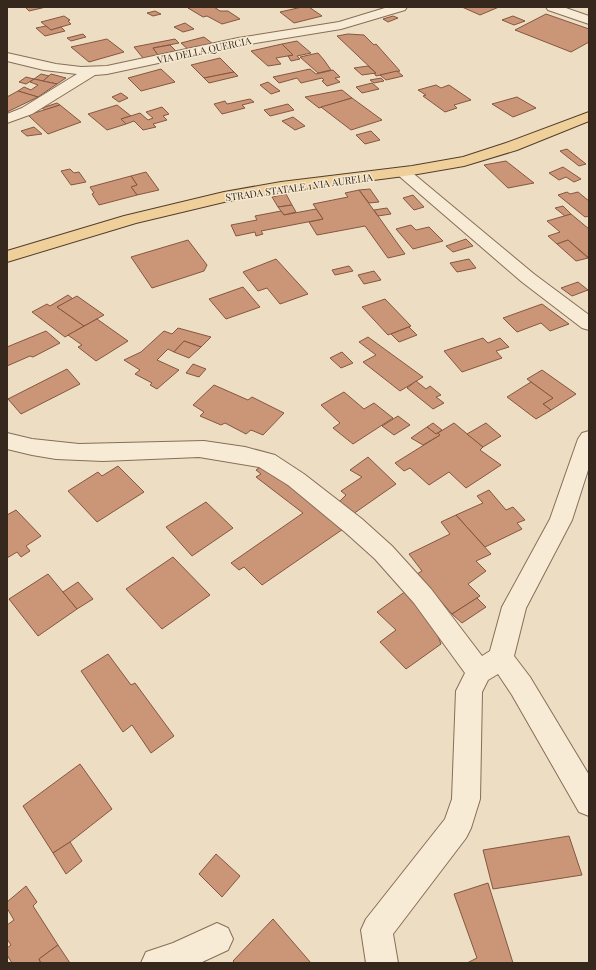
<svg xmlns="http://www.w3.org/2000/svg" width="596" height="970" font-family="'Playfair Display',serif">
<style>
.building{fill:#cb9578;stroke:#85573f}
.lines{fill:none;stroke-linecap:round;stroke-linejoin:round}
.minor-casing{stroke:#876e59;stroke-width:2}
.major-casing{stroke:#543d2e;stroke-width:2}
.minor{fill:#f8ebd5;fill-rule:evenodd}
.major{fill:#f0d09a;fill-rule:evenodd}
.labels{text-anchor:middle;stroke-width:3;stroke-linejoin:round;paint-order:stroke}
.far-street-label{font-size:10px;fill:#37281d;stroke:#f5e8d1}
</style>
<rect width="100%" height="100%" fill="#edddc2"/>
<g class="building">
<polygon points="22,7 46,7 29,11 25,7"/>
<polygon points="193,7 214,7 220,11 228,11 240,19 222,24 207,16 203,17 188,8"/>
<polygon points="302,7 309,7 322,16 294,23 280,12"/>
<polygon points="462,7 499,7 480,15"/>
<polygon points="155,11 161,14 153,16 147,13"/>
<polygon points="546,14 589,29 589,42 571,52 515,30"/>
<polygon points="64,16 70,20 68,21 71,24 51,30 41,22"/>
<polygon points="393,16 398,18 388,22 383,19"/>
<polygon points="513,16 525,21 514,25 502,20"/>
<polygon points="185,23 194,29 183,32 174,27"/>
<polygon points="46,26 51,30 61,27 65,31 45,36 36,28"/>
<polygon points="83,34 86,37 71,41 67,38"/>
<polygon points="348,34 364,35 374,45 376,44 400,71 376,76 374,73 376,73 337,36"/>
<polygon points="204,37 213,44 190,51 181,43"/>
<polygon points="107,39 124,52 89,62 71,47"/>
<polygon points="175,39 179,43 153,48 158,55 143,58 134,47"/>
<polygon points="297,41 311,53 297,56 300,59 291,61 288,56 293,55 282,44"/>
<polygon points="282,44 293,55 276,58 281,64 268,66 251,51"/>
<polygon points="170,45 176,51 158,55 153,48"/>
<polygon points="318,53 324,60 331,70 318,73 300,57"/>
<polygon points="220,58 234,72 204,78 191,65"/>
<polygon points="368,66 376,73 362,75 354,68"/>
<polygon points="161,69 175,82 141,91 128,78"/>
<polygon points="310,69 316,74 333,70 340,77 335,78 340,82 327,86 322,81 324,80 322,78 301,83 297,78 279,83 273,77"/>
<polygon points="397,71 403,76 386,80 380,75"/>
<polygon points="234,72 238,76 209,83 204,78"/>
<polygon points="41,74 49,76 43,81 34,79"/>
<polygon points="51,74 66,78 57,84 43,81"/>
<polygon points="26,77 34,79 26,84 19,82"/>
<polygon points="381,78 384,81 374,83 370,80"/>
<polygon points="34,79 43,81 57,84 38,97 18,91 24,87 31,90 38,85 30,82"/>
<polygon points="268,82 280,91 271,94 260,85"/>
<polygon points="372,83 379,89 362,93 356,87"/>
<polygon points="436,85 441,88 449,85 471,100 454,105 457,108 445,112 423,96 426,95 418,90"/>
<polygon points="342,90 352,98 319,108 305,97"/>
<polygon points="18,91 38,97 7,112 7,97"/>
<polygon points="121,93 128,98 119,102 112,97"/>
<polygon points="517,97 536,108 513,117 492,104"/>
<polygon points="352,98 382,120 351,130 321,107"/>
<polygon points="250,99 254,102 242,105 245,108 222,114 214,104 225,101 227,104"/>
<polygon points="57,103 60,105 45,110 42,108"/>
<polygon points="288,104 294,110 270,116 264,110"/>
<polygon points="60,105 81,122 48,134 28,115"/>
<polygon points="117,105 131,116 121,119 126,124 107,130 88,114"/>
<polygon points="162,107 169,114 163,116 167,120 153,124 156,127 143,130 134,121 126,124 121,119 140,113 148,120 153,118 146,112"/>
<polygon points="293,117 305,126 295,130 282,121"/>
<polygon points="34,127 42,134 27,136 21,131"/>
<polygon points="371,131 380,140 365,144 356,135"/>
<polygon points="567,149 586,164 579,166 560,151"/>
<polygon points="506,161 534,183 508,188 484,165"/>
<polygon points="563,167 581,179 574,182 566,177 559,180 549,173"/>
<polygon points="70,169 74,173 79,172 86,182 71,185 61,171"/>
<polygon points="146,172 159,190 137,195 131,187 137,185 131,176"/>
<polygon points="131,176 137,185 131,187 137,195 99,205 92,194 94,193 90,187"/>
<polygon points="370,189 379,202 369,203 359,190"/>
<polygon points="359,190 378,216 405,254 388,258 365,226 317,235 309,222 323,219 313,204 348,197 345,193"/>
<polygon points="567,192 570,194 578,192 589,201 589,216 585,217 558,195"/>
<polygon points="286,194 292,205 278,207 272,197"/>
<polygon points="413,195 424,207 414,210 403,198"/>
<polygon points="292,205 296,212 284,215 278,207"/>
<polygon points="563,206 571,214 565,216 555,208"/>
<polygon points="387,208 391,214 378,216 374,210"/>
<polygon points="316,209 323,219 261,231 263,234 256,236 255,232 236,236 231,225 257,220 255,216 281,211 284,215"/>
<polygon points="571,214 589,229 589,258 568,240 557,244 548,236 560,232 547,221"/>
<polygon points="411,225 416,230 429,227 443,241 413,249 396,229"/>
<polygon points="466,239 473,246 453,252 446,246"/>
<polygon points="188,240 207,265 204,271 152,288 131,257"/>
<polygon points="568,240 588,258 576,261 557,244"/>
<polygon points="276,259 308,294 280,304 267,288 258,291 243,272"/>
<polygon points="469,259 476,268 457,272 450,263"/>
<polygon points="349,266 353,271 335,275 332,270"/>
<polygon points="374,271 381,280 364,284 358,275"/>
<polygon points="578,282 588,290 572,296 561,288"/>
<polygon points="243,287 260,307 226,319 209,299"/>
<polygon points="68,295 73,299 57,307 84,326 65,337 32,312 47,304 50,306"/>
<polygon points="77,296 104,315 84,326 57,307"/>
<polygon points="385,299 411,326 388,335 362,307"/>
<polygon points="542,304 569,324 550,331 541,323 517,332 503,318"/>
<polygon points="97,319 128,341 96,361 78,347 82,345 68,335"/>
<polygon points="409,327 417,335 399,342 391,334"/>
<polygon points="178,328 211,337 201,347 184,341 174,352 168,349 157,360 179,370 157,389 150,385 152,383 135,374 140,370 124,360 141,352 164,331 172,334"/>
<polygon points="46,331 60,343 33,357 30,356 7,366 7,347"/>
<polygon points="368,337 423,377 400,391 363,362 376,355 359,342"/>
<polygon points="483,338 488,343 500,338 509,347 496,351 502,358 462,372 444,351"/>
<polygon points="184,341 201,347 189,358 174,352"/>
<polygon points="342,352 353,363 341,368 330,358"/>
<polygon points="193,364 206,369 199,377 186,373"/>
<polygon points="67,369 80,384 21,414 8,399"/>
<polygon points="542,370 576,394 551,410 543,404 553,398 527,379"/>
<polygon points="416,381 426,389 430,386 441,395 436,397 444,403 433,409 407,388"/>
<polygon points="531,382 553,398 543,404 551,410 536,419 507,397"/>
<polygon points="214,385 248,400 252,397 284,413 263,435 251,430 246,434 225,423 221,425 200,416 204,412 193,405"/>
<polygon points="344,392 364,409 374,403 393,418 353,444 333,428 340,423 321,405"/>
<polygon points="398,416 410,425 394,435 382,426"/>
<polygon points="433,423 442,430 436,434 427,427"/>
<polygon points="454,423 483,447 480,450 501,465 466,488 449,472 429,485 410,468 404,471 395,463 440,435 438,433"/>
<polygon points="486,423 501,436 483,447 467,434"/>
<polygon points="427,427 436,434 438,433 440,435 423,445 411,438"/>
<polygon points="368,457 396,484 353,514 338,503 346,495 341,491 362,477 350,470"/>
<polygon points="263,465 346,527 262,585 244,567 239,570 231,563 303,513 256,477 261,474 256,470"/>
<polygon points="118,466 144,492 97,522 68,491 98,472 102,476"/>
<polygon points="489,490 506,510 513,507 525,520 517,523 522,529 485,547 456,515 483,503 477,496"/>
<polygon points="206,502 233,528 192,556 166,527"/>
<polygon points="16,510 41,536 26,546 30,551 21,557 17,552 7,558 7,515"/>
<polygon points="456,515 491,554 476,561 486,571 468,584 480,596 452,614 417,574 422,571 409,554 450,534 441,522"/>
<polygon points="173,557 210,595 162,629 126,589"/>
<polygon points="48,574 77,609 38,636 9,599"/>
<polygon points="78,582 93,599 77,609 63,592"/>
<polygon points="410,588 428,611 441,644 406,669 380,642 396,630 377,612"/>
<polygon points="477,598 486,607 462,623 452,614"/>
<polygon points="108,654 131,685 135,683 174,736 151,753 132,725 123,732 81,671"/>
<polygon points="80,764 112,809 70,842 53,853 23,806"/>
<polygon points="569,836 582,875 493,889 483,850"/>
<polygon points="70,842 82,861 66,874 53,853"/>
<polygon points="216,854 240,876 222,897 199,874"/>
<polygon points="488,883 513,963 467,963 477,958 454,894"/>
<polygon points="26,886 37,902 33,906 58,945 39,959 41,963 12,963 7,955 7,948 11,945 7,939 7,925 14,920 7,908 7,902"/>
<polygon points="273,919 311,963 235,963 233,961"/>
<polygon points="58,945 70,963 41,963 39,959"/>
</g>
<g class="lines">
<defs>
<g id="minor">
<polygon points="388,7 407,7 405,10 341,29 238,46 107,74 95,75 32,114 7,123 7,114 22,108 77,74 44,70 7,61 7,53 56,64 81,67 107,66 238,38 339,22"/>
<polygon points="546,7 563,7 589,16 589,24 548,10"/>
<polygon points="404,168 409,170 534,274 589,315 589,330 582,328 522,282 399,176 396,173 399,170"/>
<polygon points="589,431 589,467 572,520 526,608 514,656 530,677 589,775 589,816 579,812 512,695 498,674 488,680 482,692 480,799 471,828 466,838 393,934 398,963 366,963 361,930 366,919 445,819 452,799 456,691 465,673 414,603 375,559 346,533 288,485 259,467 199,457 103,461 56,459 32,455 7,449 7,433 32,439 79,444 204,441 245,447 275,455 304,474 362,519 392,546 431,589 482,656 490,651 502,607 550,519 578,439 582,433"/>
<polygon points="217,923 228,928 233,939 228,950 200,963 141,963 146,952 173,943"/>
</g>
<polygon id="major" points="589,112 589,121 517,150 464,166 412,175 281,192 224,202 136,223 7,262 7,251 124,216 224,192 281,182 412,166 463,157 506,143"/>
</defs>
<use href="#minor" class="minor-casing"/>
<use href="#major" class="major-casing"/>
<use href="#minor" class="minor"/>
<use href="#major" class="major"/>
</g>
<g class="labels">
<g class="far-street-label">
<text transform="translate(204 50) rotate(-12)" y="4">VIA DELLA QUERCIA</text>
<text transform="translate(299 187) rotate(-8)" y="4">STRADA STATALE 1 VIA AURELIA</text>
</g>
</g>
<rect width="596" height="970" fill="none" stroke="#37281d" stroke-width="16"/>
</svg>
